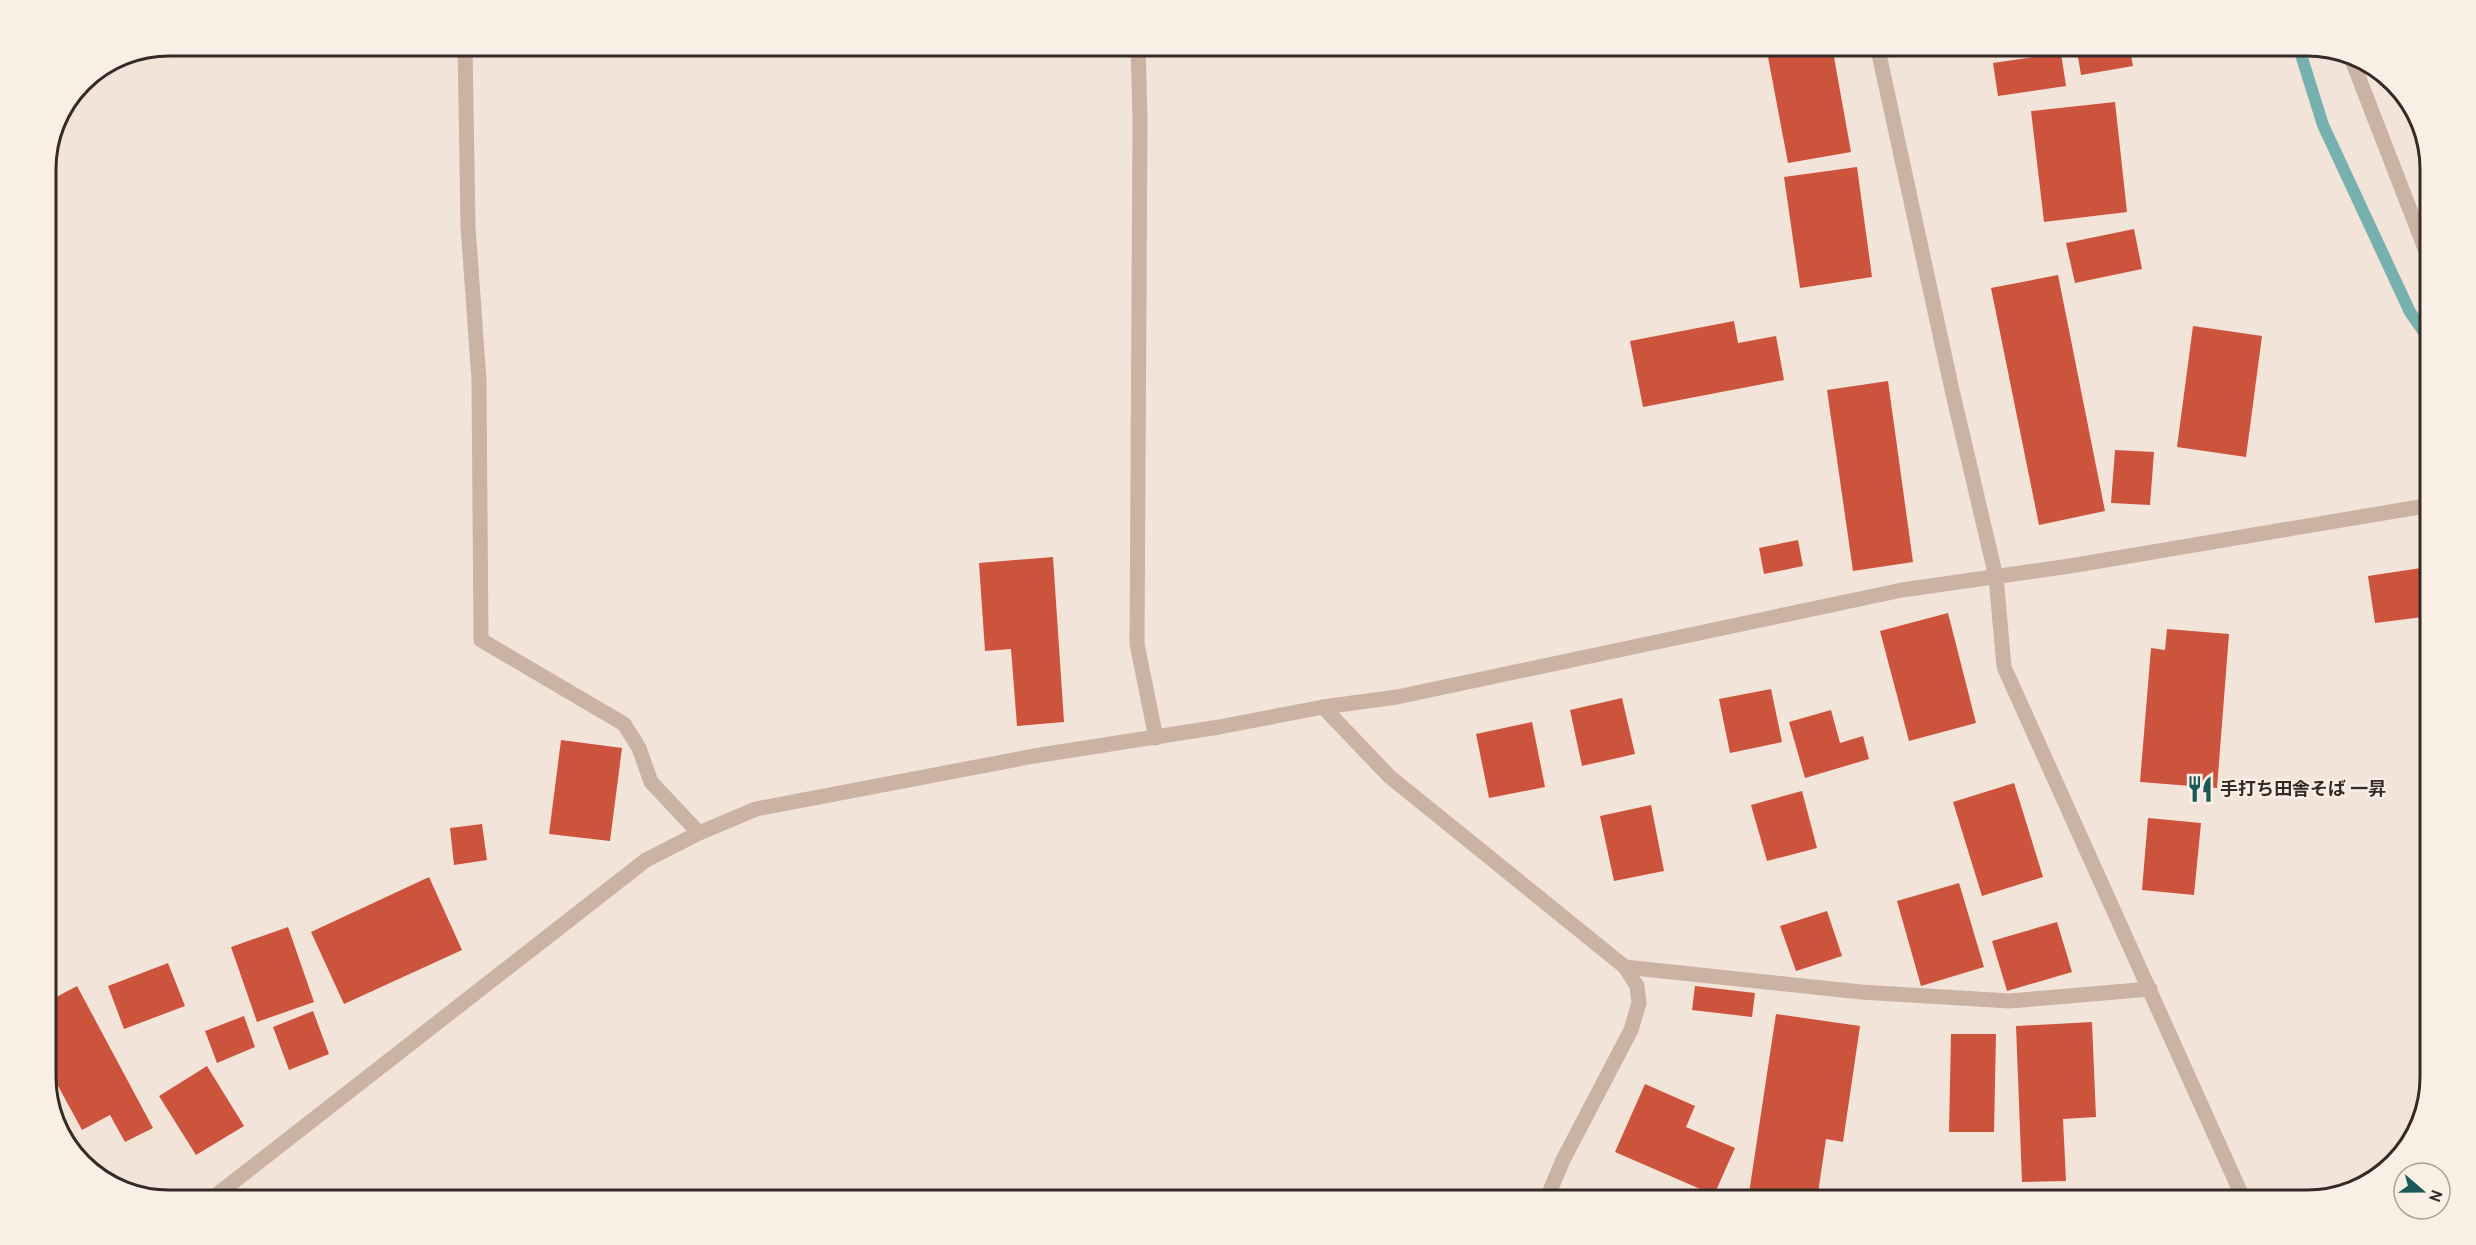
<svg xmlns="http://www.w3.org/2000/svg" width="2476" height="1245" font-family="Cabin,'Noto Sans JP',sans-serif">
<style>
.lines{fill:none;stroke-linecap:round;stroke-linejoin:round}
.stream{stroke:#76b1af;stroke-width:12}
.building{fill:#cd543c}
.service{stroke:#cbb3a4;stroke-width:15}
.minor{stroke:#cbb3a4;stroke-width:15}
.tertiary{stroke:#cbb3a4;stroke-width:15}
.labels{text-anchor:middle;stroke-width:4.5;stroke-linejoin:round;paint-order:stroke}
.poi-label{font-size:18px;font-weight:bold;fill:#362a26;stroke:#faefe5;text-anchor:start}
.rim{fill:none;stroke:#362a26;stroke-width:3}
</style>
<rect width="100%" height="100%" fill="#f3e4d9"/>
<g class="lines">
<polyline class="stream" points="2298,45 2323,125 2410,312 2431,342"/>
</g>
<g class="building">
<polygon points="2076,45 2129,45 2133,66 2081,75"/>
<polygon points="1832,46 1851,152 1788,163 1768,57"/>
<polygon points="2061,53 2066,86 1998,96 1993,63"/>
<polygon points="2115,102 2127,212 2044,222 2031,111"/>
<polygon points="1857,167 1872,277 1800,288 1784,177"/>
<polygon points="2134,229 2142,269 2075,283 2066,243"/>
<polygon points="2058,275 2105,511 2039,525 1991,288"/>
<polygon points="1734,321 1738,343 1776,336 1784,380 1643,407 1630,341"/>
<polygon points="2193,326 2262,336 2246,457 2177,447"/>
<polygon points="1888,381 1913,562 1853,571 1827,390"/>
<polygon points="2115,450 2154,452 2150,505 2111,503"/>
<polygon points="1798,540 1803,566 1764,574 1759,548"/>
<polygon points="1053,557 1064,722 1017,726 1011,649 985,651 979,563"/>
<polygon points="2428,567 2431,590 2431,616 2375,623 2368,576"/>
<polygon points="1948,613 1976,723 1909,741 1880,631"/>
<polygon points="2167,629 2229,634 2217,788 2140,782 2151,648 2165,650"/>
<polygon points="1771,689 1782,742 1730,753 1719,699"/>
<polygon points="1622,698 1635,754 1582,766 1570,710"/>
<polygon points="1831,710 1840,743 1863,736 1869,759 1805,778 1789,722"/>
<polygon points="1532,722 1545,787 1489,798 1476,734"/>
<polygon points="561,740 622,748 610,841 549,834"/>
<polygon points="2014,783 2043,877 1982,896 1953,802"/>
<polygon points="1802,791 1817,848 1767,861 1751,805"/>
<polygon points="1651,805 1664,871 1614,881 1600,816"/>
<polygon points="2148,818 2201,823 2194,895 2142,890"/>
<polygon points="482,824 487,860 454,865 450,828"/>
<polygon points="429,877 462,950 344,1004 311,932"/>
<polygon points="1959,883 1984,967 1921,986 1897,901"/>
<polygon points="1827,911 1842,956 1796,971 1780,926"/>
<polygon points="2057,922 2072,972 2007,991 1992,941"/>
<polygon points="288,927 314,1002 257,1022 231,947"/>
<polygon points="168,963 185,1006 124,1029 108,986"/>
<polygon points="77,986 153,1128 125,1142 110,1115 82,1130 45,1062 45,1003"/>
<polygon points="1695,986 1755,993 1752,1017 1692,1010"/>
<polygon points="313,1011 329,1054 289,1070 273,1027"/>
<polygon points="1776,1014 1860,1026 1843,1142 1826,1139 1817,1200 1748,1200"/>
<polygon points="244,1016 255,1047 217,1063 205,1031"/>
<polygon points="2092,1022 2096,1117 2063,1119 2066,1181 2022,1182 2016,1026"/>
<polygon points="1951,1034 1996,1034 1994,1132 1949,1132"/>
<polygon points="207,1066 244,1126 196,1155 159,1096"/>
<polygon points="1645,1084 1695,1106 1686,1127 1735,1148 1714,1195 1615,1152"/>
</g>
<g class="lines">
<polyline class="service" points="1625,967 1861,992 2010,1001 2150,989"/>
<g class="minor">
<polyline points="465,45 468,226 479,380 481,640 624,724 639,748 651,782 699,833"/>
<polyline points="1138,45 1140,120 1137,644 1156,738"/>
<polyline points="2350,55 2431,264"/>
<polyline points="1323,707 1390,777 1625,967 1637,986 1639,1003 1631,1030 1563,1160 1546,1200"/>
</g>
<g class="tertiary">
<polyline points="1877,45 1952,390 1996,577 2004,667 2244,1200"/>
<polyline points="210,1200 646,860 699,833 756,809 1034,756 1219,727 1323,707 1397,697 1902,590 2070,566 2431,505"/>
</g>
</g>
<defs>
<symbol id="restaurant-bare" viewBox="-9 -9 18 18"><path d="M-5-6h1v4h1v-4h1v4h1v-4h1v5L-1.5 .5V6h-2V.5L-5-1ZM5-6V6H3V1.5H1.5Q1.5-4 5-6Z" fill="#195a59" stroke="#faefe5" stroke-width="2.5" paint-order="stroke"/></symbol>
</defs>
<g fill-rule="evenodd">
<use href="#restaurant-bare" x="2181" y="770" width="38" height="38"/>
</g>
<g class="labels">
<g class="poi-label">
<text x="2220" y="795">手打ち田舎そば 一昇</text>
</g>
</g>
<path d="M0 0H2476V1245H0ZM169 56H2307A113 113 0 0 1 2420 169V1077A113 113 0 0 1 2307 1190H169A113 113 0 0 1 56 1077V169A113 113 0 0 1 169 56Z" fill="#faefe5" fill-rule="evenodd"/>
<path class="rim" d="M169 56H2307A113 113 0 0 1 2420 169V1077A113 113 0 0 1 2307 1190H169A113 113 0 0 1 56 1077V169A113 113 0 0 1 169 56Z"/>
<g transform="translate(2422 1191) rotate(110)"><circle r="28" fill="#faefe5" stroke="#aca099" stroke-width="1.5"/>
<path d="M0-4.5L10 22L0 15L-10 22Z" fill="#195a59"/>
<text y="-9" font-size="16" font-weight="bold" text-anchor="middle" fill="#362a26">N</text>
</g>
</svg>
